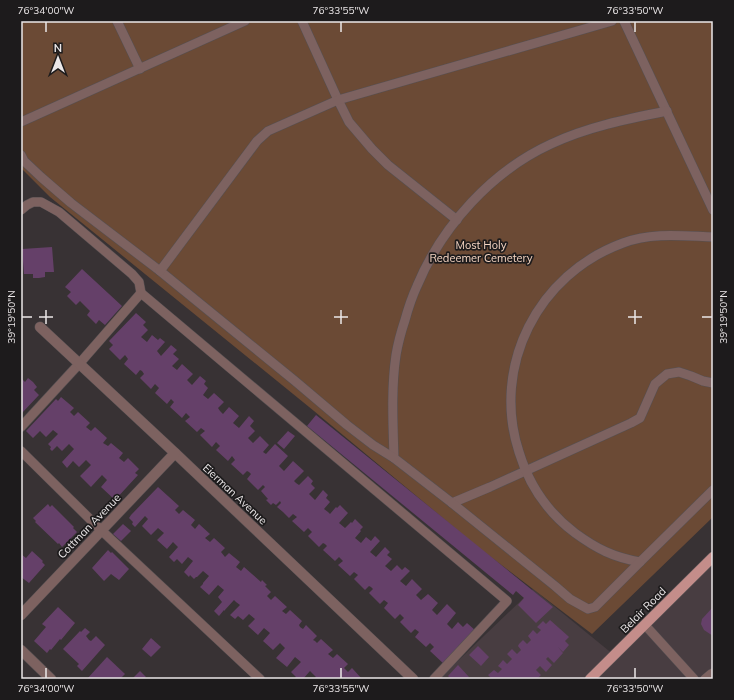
<svg xmlns="http://www.w3.org/2000/svg" width="734" height="700" font-family="Mulish,sans-serif">
<style>
.built{fill:#483d41}
.green{fill:#6b4a35}
.building{fill:#654069}
.lines{fill:none;stroke-linecap:round;stroke-linejoin:round}
.lane-casing{stroke:#554f51;stroke-width:10}
.street-casing{stroke:#554f51;stroke-width:11}
.primary-casing{stroke:#554f51;stroke-width:11}
.lane{stroke:#7d6260;stroke-width:9}
.street{stroke:#7d6260;stroke-width:10}
.primary{stroke:#c48d8a;stroke-width:10}
.ticks{fill:none;stroke:#ebe7e8;stroke-width:1.5}
.labels{text-anchor:middle;stroke-width:3.5;stroke-linejoin:round;paint-order:stroke}
.park-label{font-size:11px;fill:#f6d6c3;stroke:#1d1b1c}
.street-label{font-size:11px;fill:#ebe7e8;stroke:#1d1b1c}
.neatline{fill:none;stroke:#ebe7e8;stroke-width:1.5}
.ticks-label{font-size:10px;text-anchor:middle;fill:#ebe7e8}
</style>
<rect width="100%" height="100%" fill="#383234"/>
<polygon class="built" points="713,557 713,679 439,679 533,589 614,655"/>
<polygon class="green" points="21,21 713,21 713,517 592,634 479,548 314,411 50,197 21,168"/>
<g class="building">
<polygon points="52,247 54,272 45,272 45,277 39,278 33,278 33,274 24,274 22,249"/>
<polygon points="82,269 122,306 105,325 99,320 96,324 87,315 90,311 80,301 76,305 67,296 71,292 65,287"/>
<polygon points="136,313 146,322 143,325 148,330 141,337 147,342 152,335 158,340 160,338 165,342 157,351 161,356 171,345 177,350 173,354 179,359 172,366 177,370 182,364 193,374 187,380 192,385 200,376 206,381 204,384 208,388 203,395 208,399 214,393 224,402 218,408 220,411 223,414 229,407 239,416 233,423 239,428 249,416 254,421 250,426 255,431 248,438 253,443 260,436 269,445 263,452 266,454 275,444 288,456 279,466 284,471 293,461 304,471 294,481 296,483 299,485 308,476 313,481 311,484 315,488 309,494 315,500 323,490 328,495 326,498 330,502 324,509 328,512 330,514 336,507 337,508 340,505 348,513 339,523 345,528 351,522 352,523 355,519 363,527 360,530 361,531 355,538 361,543 366,537 371,541 375,536 380,541 370,552 376,557 385,547 390,552 387,555 392,559 385,566 391,571 397,565 402,570 405,567 410,571 400,581 406,586 412,579 422,589 416,595 421,600 428,594 438,603 432,610 437,615 447,604 456,613 447,624 452,629 458,622 463,627 467,623 476,631 445,665 430,651 434,647 430,643 426,647 415,637 419,632 415,629 411,633 400,622 404,618 400,614 395,619 384,608 388,603 384,600 380,604 369,593 373,589 371,587 369,586 365,590 354,579 358,575 354,572 350,576 338,565 343,561 339,557 335,561 323,550 327,546 325,544 323,543 319,547 308,536 312,532 308,528 304,532 292,521 297,517 293,514 289,518 283,512 277,507 281,503 280,501 276,505 273,503 271,505 266,500 268,499 261,491 265,487 263,485 258,490 247,479 251,474 249,472 247,471 243,475 231,464 235,460 232,456 228,461 216,450 220,446 216,442 212,447 200,435 205,431 201,428 197,432 185,421 190,417 186,413 182,418 170,407 174,402 171,399 167,404 155,393 159,388 155,384 151,389 140,378 144,374 142,371 140,370 136,375 124,364 128,359 125,355 120,360 109,349 113,345 109,341"/>
<polygon points="21,378 25,382 28,378 33,382 37,387 34,390 39,395 22,413 21,412"/>
<polygon points="61,397 74,408 70,412 74,416 78,412 90,423 86,427 91,431 95,427 107,438 103,443 108,446 111,443 123,453 119,458 124,462 128,458 139,469 135,473 138,475 115,500 101,487 107,480 102,475 91,487 80,476 91,465 86,460 79,467 73,461 67,468 62,462 74,449 69,444 62,451 57,446 52,451 50,449 51,447 48,444 58,434 53,430 46,437 40,431 33,438 26,431 56,399 58,401"/>
<polygon points="316,415 431,508 553,607 536,623 518,605 524,598 516,591 513,595 307,426"/>
<polygon points="288,431 295,436 284,449 277,443"/>
<polygon points="158,487 179,506 175,510 179,514 183,510 195,520 191,525 195,529 199,524 210,534 205,538 210,542 214,538 225,548 221,552 225,557 229,553 240,562 236,567 241,571 244,567 261,582 262,580 267,585 265,586 271,592 267,596 271,600 275,596 287,607 282,611 286,614 290,610 302,621 299,625 300,627 303,629 306,625 317,636 313,640 315,641 317,643 321,639 333,650 328,654 333,658 337,654 348,664 344,668 348,672 352,668 362,679 314,679 316,677 310,671 303,679 294,679 296,677 291,672 301,662 295,657 287,667 276,658 285,648 280,643 273,650 263,641 270,633 264,628 258,635 248,626 255,619 249,614 243,620 238,616 235,619 230,615 240,605 236,602 234,600 224,611 224,610 219,616 214,611 222,602 218,597 224,590 218,585 209,595 200,587 203,584 203,583 209,576 203,571 197,577 196,577 194,579 190,575 189,577 184,572 193,561 188,557 182,564 177,559 174,562 169,557 178,547 173,542 167,549 157,540 164,533 158,528 151,535 142,526 148,519 145,516 135,527 132,524 133,522 129,518 131,515"/>
<polygon points="48,504 50,507 52,505 74,527 73,528 77,532 62,547 59,543 58,544 35,522 36,521 33,518"/>
<polygon points="123,524 131,531 121,541 113,534"/>
<polygon points="108,550 111,553 112,552 129,569 119,580 111,574 104,581 92,568"/>
<polygon points="32,551 43,561 42,562 45,565 29,583 21,577 21,554 26,558"/>
<polygon points="58,607 75,623 61,640 60,639 51,650 50,649 47,653 34,641 46,627 42,624"/>
<polygon points="713,607 713,636 704,630 701,624 702,619"/>
<polygon points="550,620 568,636 569,637 565,641 569,645 563,652 558,647 563,653 554,663 548,657 546,659 552,665 546,672 540,666 536,670 541,675 537,679 530,679 529,678 527,679 492,679 488,675 494,670 498,673 502,669 498,666 503,660 507,664 512,659 507,654 512,649 517,654 521,650 518,646 519,644 523,640 527,644 531,640 528,636 533,630 537,634 541,630 537,627 543,621 546,624"/>
<polygon points="85,628 90,632 86,636 89,640 91,641 96,636 105,645 82,671 77,666 79,664 63,649 80,631 81,632"/>
<polygon points="151,638 161,647 151,657 142,649"/>
<polygon points="478,646 489,657 481,666 469,655"/>
<polygon points="107,657 125,674 120,679 87,679"/>
<polygon points="458,665 469,677 467,679 451,679 448,676"/>
<polygon points="140,671 146,677 143,679 132,679"/>
</g>
<g class="lines">
<defs>
<g id="lane">
<polyline points="117,21 140,69"/>
<polyline points="302,21 338,100 349,122 372,149 388,165 457,220"/>
<polyline points="624,21 713,210"/>
<path d="M667,111c-40,8 -80,16 -116,33 -59,27 -109,82 -134,142 -5,11 -9,23 -12,34 -4,12 -7,23 -9,35 -5,34 -3,69 -2,103l58,45 38,-16 141,-64 9,-5 15,-34 12,-10 12,-2 12,4 12,5 10,2"/>
<polyline points="21,122 245,21"/>
<polyline points="21,155 24,161 41,177 71,203 160,271 295,381 347,425 373,445 394,458"/>
<polyline points="21,210 27,205 33,202 41,202 59,212 132,274 139,282 141,293"/>
<path d="M713,237c-30,-1 -61,-5 -90,6 -85,31 -132,123 -104,209 10,33 28,60 56,81 22,16 38,24 65,29l73,-72"/>
<polyline points="160,271 257,141 268,131 338,100 612,21"/>
<polyline points="21,427 79,364 141,293 507,601 434,679"/>
<polyline points="21,451 101,530 260,679"/>
<polyline points="452,503 555,586 570,599 588,609 595,607 640,562"/>
<polyline points="645,625 694,679"/>
<polyline points="705,679 711,674 713,673"/>
</g>
<g id="street">
<polyline points="40,327 175,453 413,679"/>
<polyline points="21,615 175,453"/>
<polyline points="21,650 51,679"/>
</g>
<polyline id="primary" points="590,679 713,557"/>
</defs>
<use href="#lane" class="lane-casing"/>
<use href="#street" class="street-casing"/>
<use href="#primary" class="primary-casing"/>
<use href="#lane" class="lane"/>
<use href="#street" class="street"/>
<use href="#primary" class="primary"/>
</g>
<path class="ticks" d="M46,22v10M341,22v10M635,22v10M46,310v14M341,310v14M635,310v14M22,317h10M39,317h14M334,317h14M628,317h14M702,317h10M46,668v10M341,668v10M635,668v10"/>
<g class="labels">
<g class="park-label">
<text x="481" y="249">Most Holy<tspan x="481" dy="13">Redeemer Cemetery</tspan></text>
</g>
<g class="street-label">
<text transform="translate(235 494) rotate(43)" y="4">Eierman Avenue</text>
<text transform="translate(89 526) rotate(-46)" y="4">Cottman Avenue</text>
<text transform="translate(643 610) rotate(-45)" y="4">Belair Road</text>
</g>
</g>
<rect width="734" height="700" fill="none" stroke="#1d1b1c" stroke-width="44"/>
<g transform="translate(58 58)" stroke="#1d1b1c" stroke-width="3" paint-order="stroke">
<path d="M0-3L7 15L0 10L-7 15Z" fill="#ebe7e8"/>
<text y="-6" font-size="11" font-weight="bold" text-anchor="middle" fill="#ebe7e8">N</text>
</g>
<rect x="22" y="22" width="690" height="656" class="neatline"/>
<g class="ticks-label">
<text x="46" y="14">76°34'00"W</text>
<text x="341" y="14">76°33'55"W</text>
<text x="635" y="14">76°33'50"W</text>
<text transform="translate(11 317) rotate(-90)" y="4">39°19'50"N</text>
<text transform="translate(723 317) rotate(-90)" y="4">39°19'50"N</text>
<text x="46" y="692">76°34'00"W</text>
<text x="341" y="692">76°33'55"W</text>
<text x="635" y="692">76°33'50"W</text>
</g>
</svg>
